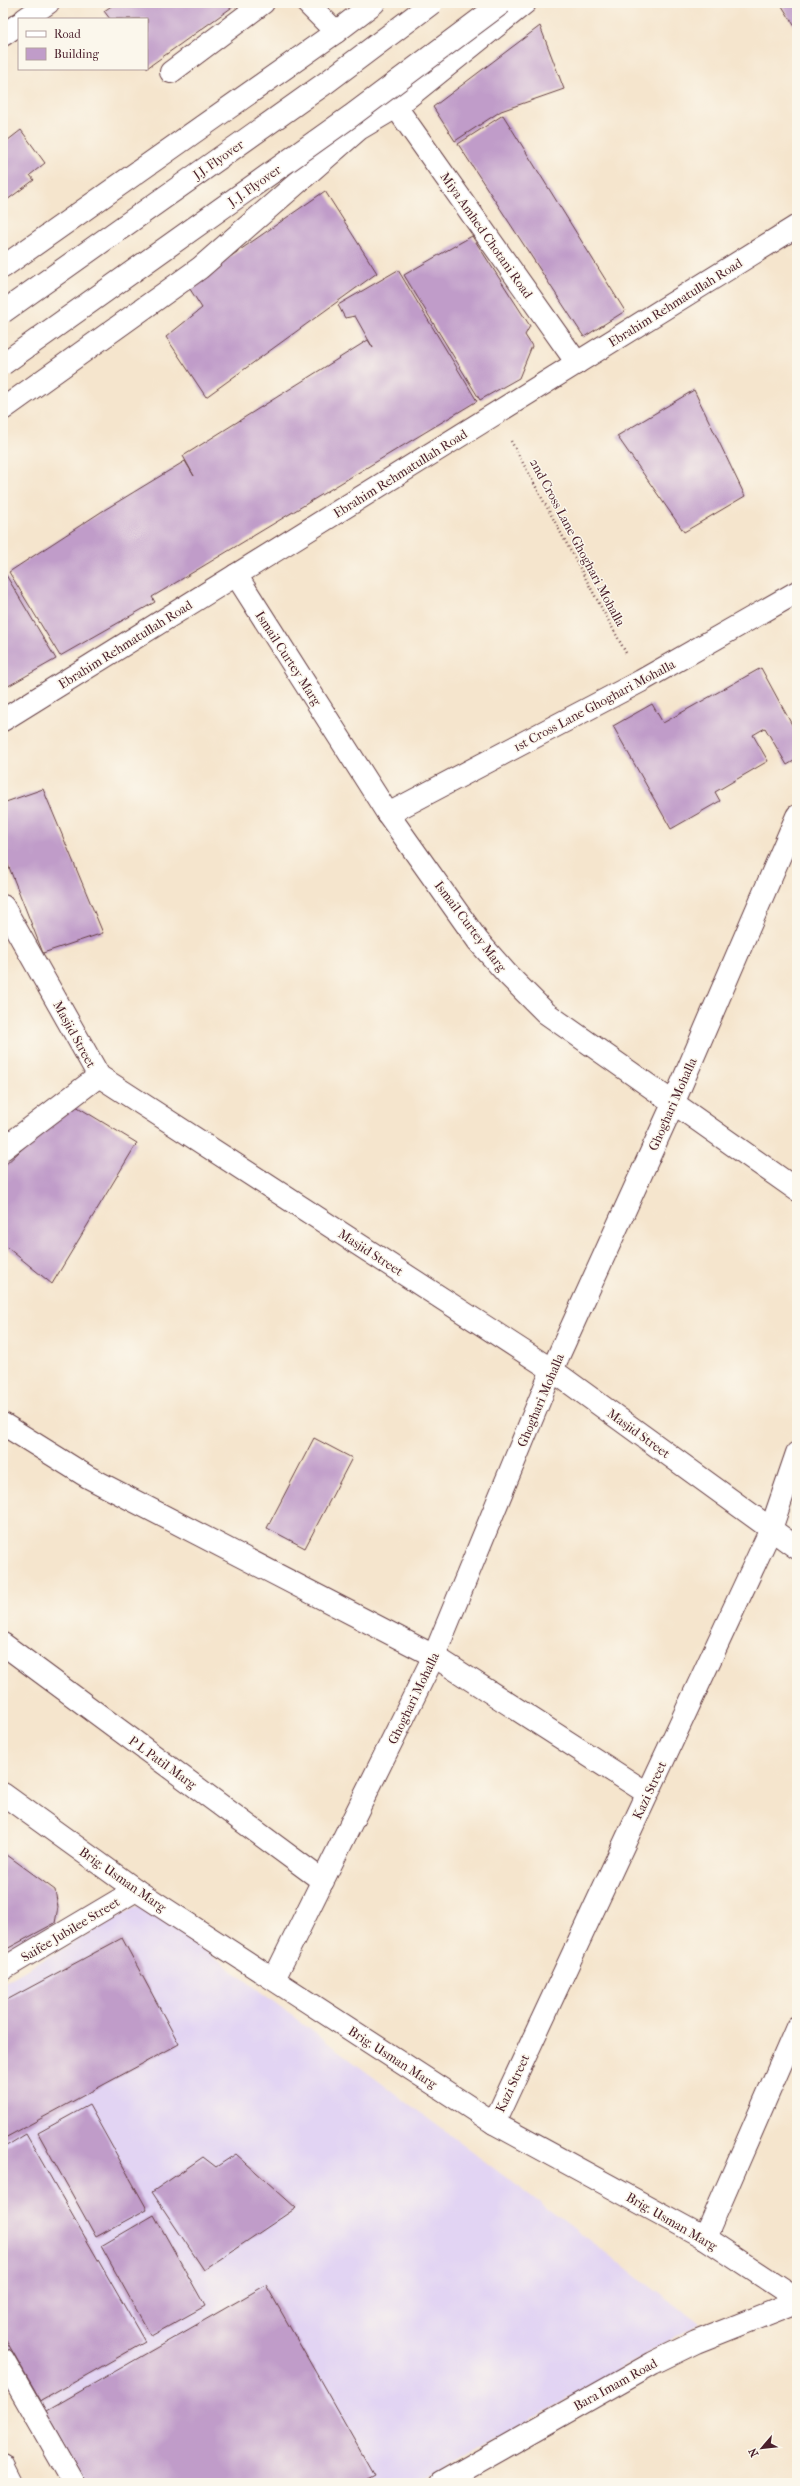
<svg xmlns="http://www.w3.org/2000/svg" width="800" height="2486" font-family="'IM FELL French Canon',serif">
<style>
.built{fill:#e2d4f3}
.building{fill:#c09cc9}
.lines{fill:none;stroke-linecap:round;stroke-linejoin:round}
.pedestrian-casing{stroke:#643d43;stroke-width:24}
.minor-casing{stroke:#643d43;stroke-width:24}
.tertiary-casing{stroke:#643d43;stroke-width:24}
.secondary-casing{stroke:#643d43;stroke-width:24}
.primary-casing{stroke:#643d43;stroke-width:24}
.path{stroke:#643d43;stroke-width:2.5;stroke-dasharray:1 3;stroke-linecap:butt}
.pedestrian{stroke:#fff;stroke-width:22}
.minor{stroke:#fff;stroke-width:22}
.tertiary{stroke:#fff;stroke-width:22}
.secondary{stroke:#fff;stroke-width:22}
.primary{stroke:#fff;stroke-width:22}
.primary-bridge-casing{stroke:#643d43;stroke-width:24;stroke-linecap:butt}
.primary-bridge{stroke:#fff;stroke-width:22}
.labels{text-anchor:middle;stroke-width:3;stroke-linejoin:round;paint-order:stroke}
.street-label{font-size:13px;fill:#4a1f2b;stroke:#fbf7ec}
</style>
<rect width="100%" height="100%" fill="#fbf7ec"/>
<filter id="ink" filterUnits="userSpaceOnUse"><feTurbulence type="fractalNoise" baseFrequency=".025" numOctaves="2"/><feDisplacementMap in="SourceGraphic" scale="8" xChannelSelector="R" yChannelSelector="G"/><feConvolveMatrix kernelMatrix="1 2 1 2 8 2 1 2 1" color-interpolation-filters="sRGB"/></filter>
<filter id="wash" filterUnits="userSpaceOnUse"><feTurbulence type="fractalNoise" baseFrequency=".012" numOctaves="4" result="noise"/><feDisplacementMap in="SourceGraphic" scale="16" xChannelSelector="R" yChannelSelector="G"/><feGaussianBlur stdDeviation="0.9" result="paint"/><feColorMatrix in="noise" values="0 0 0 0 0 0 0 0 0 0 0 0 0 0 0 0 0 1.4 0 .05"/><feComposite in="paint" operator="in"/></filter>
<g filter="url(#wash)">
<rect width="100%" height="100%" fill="#f5e5cd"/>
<polygon class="built" points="143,1903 700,2324 419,2483 65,2483 3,2372 3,1983"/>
<g id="blocks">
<g class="building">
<polygon points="116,3 238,3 147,68 147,19 110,19 104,11"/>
<polygon points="787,3 797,3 797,30 782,6"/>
<polygon points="540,26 564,89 501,111 455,141 433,107"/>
<polygon points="503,115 625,311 584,337 458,144"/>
<polygon points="21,130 45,163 30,175 34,180 3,203 3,144"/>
<polygon points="325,191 377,273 206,397 166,337 202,308 188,286"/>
<polygon points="472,236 530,326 525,335 532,346 519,378 480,400 404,275"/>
<polygon points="398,270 477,401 152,597 155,602 60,656 9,572 101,512 185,461 194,476 183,456 368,340 373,348 355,316 345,318 338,305"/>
<polygon points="694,390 745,496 684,532 617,436"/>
<polygon points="3,570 56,659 3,689"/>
<polygon points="761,668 797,734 797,759 787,765 765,728 753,735 768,761 715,792 720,801 671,829 613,726 652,704 663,723"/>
<polygon points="43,789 103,933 43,953 3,852 3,803"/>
<polygon points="71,1103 137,1143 52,1284 3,1244 3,1167"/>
<polygon points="314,1438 352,1458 305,1548 267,1528"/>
<polygon points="3,1852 55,1890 58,1907 55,1923 3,1951"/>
<polygon points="122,1938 179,2044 3,2139 3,2002"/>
<polygon points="89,2105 147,2209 96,2237 38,2133"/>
<polygon points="26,2134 145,2342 41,2401 3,2335 3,2148"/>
<polygon points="236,2154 296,2208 204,2270 152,2192 203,2157 216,2167"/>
<polygon points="154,2215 205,2306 151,2336 101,2246"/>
<polygon points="266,2285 374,2475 359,2483 87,2483 46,2411"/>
</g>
</g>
</g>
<g filter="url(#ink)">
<use href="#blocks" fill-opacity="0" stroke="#643d43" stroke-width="1"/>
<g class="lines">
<defs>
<polyline id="pedestrian" points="441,2483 653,2363 696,2342 797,2302"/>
<g id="minor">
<polyline points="307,3 336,32"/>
<polyline points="25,19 48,3"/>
<polyline points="3,35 19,24"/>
<polyline points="171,72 263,3"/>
<polyline points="396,107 577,363"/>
<polyline points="236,575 388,814 478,941 508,975 546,1013 797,1190"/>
<polyline points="388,814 641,681 797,592"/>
<polyline points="3,906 99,1076 552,1370 797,1548"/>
<polyline points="3,1149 99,1076"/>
<polyline points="3,1424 88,1477 434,1656 647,1793"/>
<polyline points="3,1644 323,1881"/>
<polyline points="3,1969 136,1890"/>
<polyline points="274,1979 434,1656 552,1370 673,1104 797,816"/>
<polyline points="494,2123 771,1529 797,1453"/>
<polyline points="705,2238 797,2027"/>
</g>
<polyline id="tertiary" points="3,1794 136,1890 494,2123 705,2238 797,2299"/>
<g id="secondary">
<polyline points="3,720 797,226"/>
<polyline points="3,2359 74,2483"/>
<polyline points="3,2465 12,2483"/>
</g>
<g id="primary">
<polyline points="3,267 336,32 374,3"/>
<polyline points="3,409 200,268 359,129 396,107 525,3"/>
</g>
</defs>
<use href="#pedestrian" class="pedestrian-casing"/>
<use href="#minor" class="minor-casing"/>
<use href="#tertiary" class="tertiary-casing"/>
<use href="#secondary" class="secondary-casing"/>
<use href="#primary" class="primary-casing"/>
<polyline class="path" points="511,441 626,653"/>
<use href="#pedestrian" class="pedestrian"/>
<use href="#minor" class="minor"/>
<use href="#tertiary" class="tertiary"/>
<use href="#secondary" class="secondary"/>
<use href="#primary" class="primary"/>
<defs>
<g id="primary-bridge">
<polyline points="3,312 327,82 432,3"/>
<polyline points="3,364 351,116 502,3"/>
</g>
</defs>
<use href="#primary-bridge" class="primary-bridge-casing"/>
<use href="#primary-bridge" class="primary-bridge"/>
</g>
</g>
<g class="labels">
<g class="street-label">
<text transform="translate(218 159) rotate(-35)" y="5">J.J. Flyover</text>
<text transform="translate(254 185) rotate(-35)" y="5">J. J. Flyover</text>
<text transform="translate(487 235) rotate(55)" y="5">Miya Amhed Chotani Road</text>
<text transform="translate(675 302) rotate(-32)" y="5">Ebrahim Rehmatullah Road</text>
<text transform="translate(400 473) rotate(-32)" y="5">Ebrahim Rehmatullah Road</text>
<text transform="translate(578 542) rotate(62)" y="5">2nd Cross Lane Ghoghari Mohalla</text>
<text transform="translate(125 644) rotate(-32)" y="5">Ebrahim Rehmatullah Road</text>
<text transform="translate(289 658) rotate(57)" y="5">Ismail Curtey Marg</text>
<text transform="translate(594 705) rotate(-28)" y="5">1st Cross Lane Ghoghari Mohalla</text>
<text transform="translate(471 926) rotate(53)" y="5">Ismail Curtey Marg</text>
<text transform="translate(75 1034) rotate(61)" y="5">Masjid Street</text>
<text transform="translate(672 1104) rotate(-66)" y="5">Ghoghari Mohalla</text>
<text transform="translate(371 1252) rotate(33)" y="5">Masjid Street</text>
<text transform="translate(540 1400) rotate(-67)" y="5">Ghoghari Mohalla</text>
<text transform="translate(639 1433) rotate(36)" y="5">Masjid Street</text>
<text transform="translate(413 1698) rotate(-64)" y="5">Ghoghari Mohalla</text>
<text transform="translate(163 1762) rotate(36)" y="5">P L Patil Marg</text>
<text transform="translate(649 1790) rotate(-65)" y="5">Kazi Street</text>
<text transform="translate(123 1879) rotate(35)" y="5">Brig. Usman Marg</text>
<text transform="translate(70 1929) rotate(-31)" y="5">Saifee Jubilee Street</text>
<text transform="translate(393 2057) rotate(33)" y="5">Brig. Usman Marg</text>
<text transform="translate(512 2083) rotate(-65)" y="5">Kazi Street</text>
<text transform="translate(672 2221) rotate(30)" y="5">Brig. Usman Marg</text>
<text transform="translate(615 2384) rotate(-29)" y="5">Bara Imam Road</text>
</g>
</g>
<rect width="800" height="2486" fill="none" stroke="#fbf7ec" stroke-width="16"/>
<rect x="18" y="18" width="130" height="52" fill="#fbf7ec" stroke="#b4a19f"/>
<rect x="26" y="31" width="20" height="6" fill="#ffffff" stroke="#b4a19f"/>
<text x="54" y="38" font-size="12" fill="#4a1f2b">Road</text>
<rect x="26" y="48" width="20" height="12" fill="#c09cc9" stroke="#b4a19f"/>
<text x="54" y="58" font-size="12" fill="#4a1f2b">Building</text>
<g transform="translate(762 2448) rotate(242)" stroke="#fbf7ec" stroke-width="3" paint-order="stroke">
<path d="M0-3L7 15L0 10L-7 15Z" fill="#4a1f2b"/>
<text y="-6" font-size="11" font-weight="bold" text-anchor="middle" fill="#4a1f2b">N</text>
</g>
</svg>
